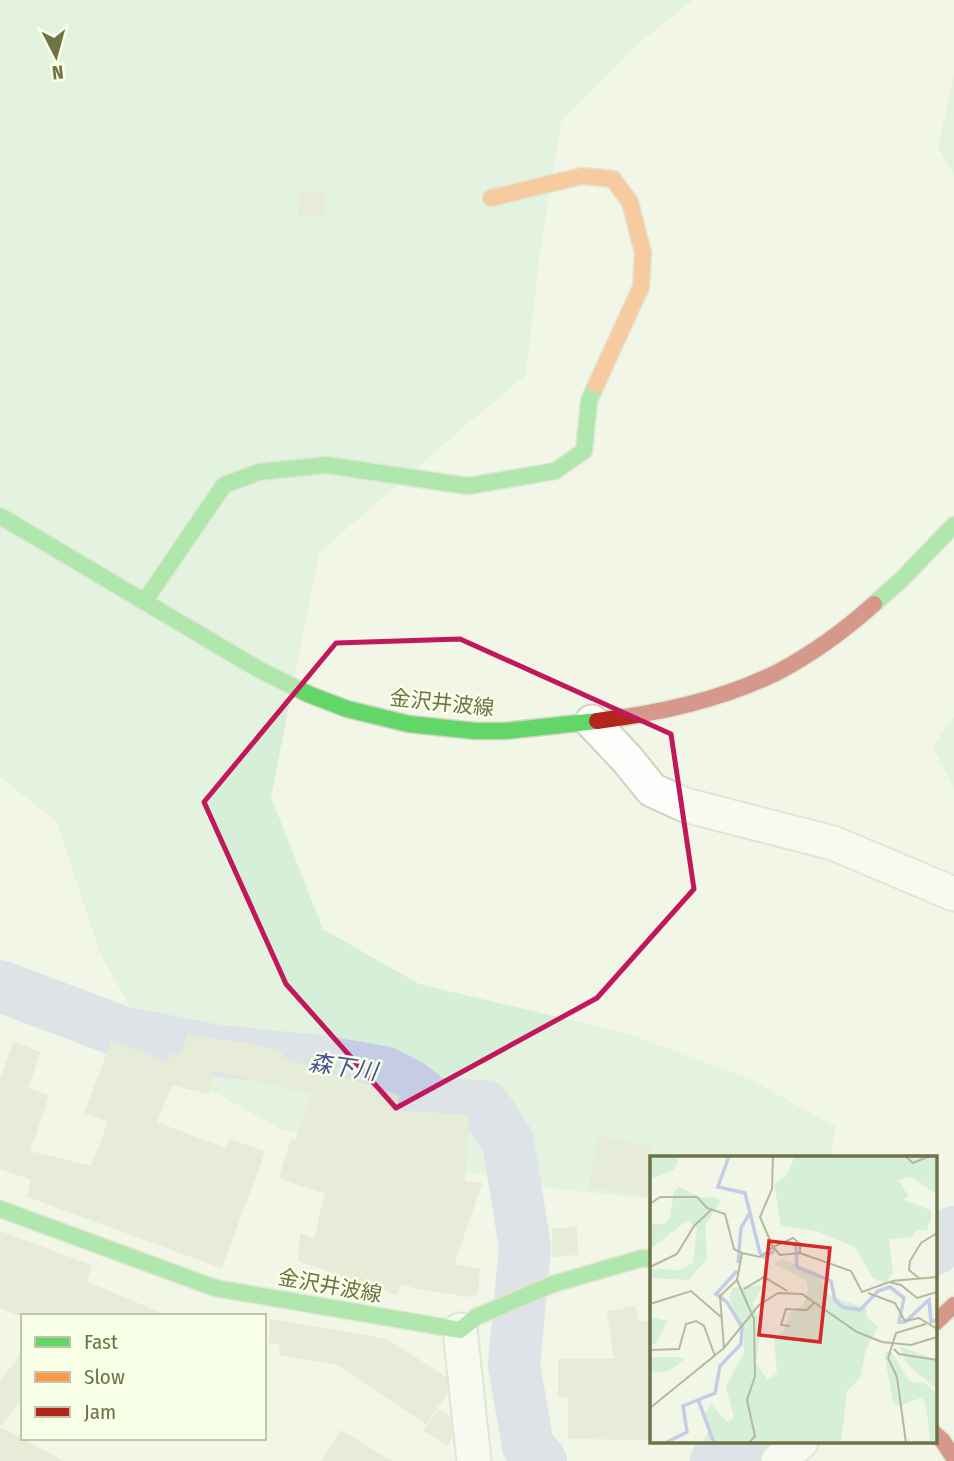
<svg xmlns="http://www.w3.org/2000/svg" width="954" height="1461" font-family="'Fira Sans Condensed','Noto Sans JP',sans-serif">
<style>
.green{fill:#d5efd8}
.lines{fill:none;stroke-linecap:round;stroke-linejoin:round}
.river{stroke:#c6cce6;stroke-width:52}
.building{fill:#dce0cb;stroke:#dbdec8;stroke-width:2}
.street-casing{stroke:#cfd2be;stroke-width:37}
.fast-casing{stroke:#d0d4c0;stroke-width:19}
.slow-casing{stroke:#d0d4c0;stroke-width:19}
.jam-casing{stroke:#d0d4c0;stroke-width:19}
.street{stroke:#fdfefb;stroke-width:33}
.fast{stroke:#63d668;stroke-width:16}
.slow{stroke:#ff974d;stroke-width:16}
.jam{stroke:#b3261e;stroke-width:16}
.marked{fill:none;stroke:#c2185b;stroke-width:5;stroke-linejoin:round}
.labels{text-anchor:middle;stroke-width:5;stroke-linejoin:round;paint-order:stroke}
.street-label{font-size:21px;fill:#6f7346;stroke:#f7ffe6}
.water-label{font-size:23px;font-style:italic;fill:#48519c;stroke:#f7ffe6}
.inset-river{fill:none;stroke:#c6cce6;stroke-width:3.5}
.inset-road{fill:none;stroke:#b5ba9c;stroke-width:2}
.view{fill:#d62828;fill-opacity:0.15;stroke:#d62828;stroke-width:3.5}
.inset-edge{fill:none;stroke:#6f7346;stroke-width:3.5}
</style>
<rect width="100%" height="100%" fill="#f1f6e6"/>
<g class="green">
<polygon points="0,0 693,0 634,47 561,122 539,260 526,375 457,433 319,553 271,797 323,929 419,984 629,1034 752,1080 836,1127 830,1158 651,1158 651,1199 532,1186 283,1130 161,1063 100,953 57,822 0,777"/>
<polygon points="954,76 954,176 938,147"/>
<polygon points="954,717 954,788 932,746"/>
</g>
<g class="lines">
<g class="river">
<polyline points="0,986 122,1032 218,1051 320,1061 384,1072 411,1086 433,1104 485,1106 508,1141 525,1247 514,1365 528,1446 541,1461"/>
<polyline points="935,1249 947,1236 954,1232"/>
<polyline points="716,1461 744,1442"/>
</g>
</g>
<g class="building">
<polygon points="300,192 325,194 323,216 299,215"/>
<polygon points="187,1036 248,1044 282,1053 281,1058 399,1096 394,1111 468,1116 464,1182 481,1184 453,1265 479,1269 477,1293 470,1296 422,1289 400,1283 396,1294 299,1260 301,1235 315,1239 326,1193 280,1178 292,1139 296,1141 312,1093 214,1070 208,1093 171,1084 156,1123 226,1149 230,1140 264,1152 221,1267 28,1196 32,1179 0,1168 0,1083 14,1042 39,1053 27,1089 48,1096 29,1152 92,1167 109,1121 85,1113 112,1042 169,1064 171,1054 181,1056 182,1051 184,1052"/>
<polygon points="599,1137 651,1147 651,1196 590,1187"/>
<polygon points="576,1228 577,1254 553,1256 553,1229"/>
<polygon points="0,1232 91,1266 85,1282 166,1316 25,1316 0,1308"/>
<polygon points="635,1307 638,1322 651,1323 651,1439 569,1438 569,1396 559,1396 559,1360 615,1360 608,1312"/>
<polygon points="271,1320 387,1340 446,1378 447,1392 426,1423 337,1364 280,1354 281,1344 270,1342"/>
<polygon points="23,1353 23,1396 0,1425 0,1383"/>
<polygon points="439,1410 450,1418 452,1436 447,1444 425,1430"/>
<polygon points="0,1428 61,1461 0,1461"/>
<polygon points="341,1431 390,1461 322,1461"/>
</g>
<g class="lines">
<defs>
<g id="street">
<polyline points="592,722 627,759 652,790 685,805 833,843 954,894"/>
<polyline points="460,1330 474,1461"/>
<polyline points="778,1461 801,1442"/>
</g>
<g id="fast">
<polyline points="0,516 258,669 308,694 347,709 409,724 475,731 505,731 597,721"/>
<polyline points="144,602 224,485 259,472 326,465 468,486 555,471 584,451 589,401 596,385"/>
<polyline points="874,604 903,578 954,525"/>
<polyline points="0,1209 215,1288 460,1330 476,1317 553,1284 643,1258 651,1259"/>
</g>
<polyline id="slow" points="491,198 582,176 613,179 630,202 643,253 641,287 596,385"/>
<g id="jam">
<path d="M597,721c62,-8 125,-21 181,-49 34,-18 67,-42 96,-68"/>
<polyline points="935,1323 954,1305"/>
<polyline points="935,1434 942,1440 954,1458"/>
</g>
</defs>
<use href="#street" class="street-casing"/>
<use href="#fast" class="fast-casing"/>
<use href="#slow" class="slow-casing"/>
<use href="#jam" class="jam-casing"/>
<use href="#street" class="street"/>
<use href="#fast" class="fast"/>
<use href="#slow" class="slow"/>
<use href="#jam" class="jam"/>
</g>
<path d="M0 0H954V1461H0ZM460,639l211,95 23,155 -97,109 -201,110 -110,-124 -82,-182 132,-159z" fill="#f1f6e6" fill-opacity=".55" fill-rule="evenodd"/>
<path class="marked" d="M460,639l211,95 23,155 -97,109 -201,110 -110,-124 -82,-182 132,-159z"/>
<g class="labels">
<g class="street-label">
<text transform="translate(442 703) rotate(6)" y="7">金沢井波線</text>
<text transform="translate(330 1286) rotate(10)" y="7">金沢井波線</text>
</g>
<g class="water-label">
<text transform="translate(343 1067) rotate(8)" y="8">森下川</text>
</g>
</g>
<g transform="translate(650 1156)">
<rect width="287" height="287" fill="#f1f6e6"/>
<path d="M0,0h27l1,7 -4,7 -24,9zM145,0h142v39l-25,-18 -14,3 10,15 -4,5 27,10 1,5 -5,15 -11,1 -4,6 -23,2 4,33 -7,11 -13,-5 -18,-31 -36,-15 -38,-7 -7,-41 13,-9zM29,31l21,10 18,1 2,5 -15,22 2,33 -18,22 -39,-2v-9l29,1 14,-7 4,-34 -9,-9 -38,29v-25h14l6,-6 4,-27zM132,103l35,13 12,23 37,14 1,8 11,10 -12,22 -6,29 -13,13 -6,52h-139l7,-13 -5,-14 7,-12 16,18 7,-4 -8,-32 18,-34v-18l-15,-37 3,-9 32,-3 -11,18 8,23 -5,37 12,17 9,-7 -3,-35 11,-8 4,-16 15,-10 4,-15 -2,-9 -32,-16zM0,161l17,4 -11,23h-6zM249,190l38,14v29l-29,-24zM241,195l18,30 17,3 11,10v49h-7l-4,-40 -5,-5 -22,8 -6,-4 -8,-44 1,-6zM0,201h30l4,3 -16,11 -17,2z" fill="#d5efd8"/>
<path class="inset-river" d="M79,0l-11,31 27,6 15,60 4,4 10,-6M136,86l10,3 1,22 34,14 4,19 7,7 18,3 18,-19 12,-4 14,11 -5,24h6l24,-22 2,22 6,-2M88,107l3,-35 8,-14M48,243l16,44M15,287l22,-11 -4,-26 32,-13 5,-27 21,-22 1,-17 -15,-25 -11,-8 21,-23"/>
<path class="inset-road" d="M255,0l8,7 17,-7M0,48l10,-7h37l10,11 18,6 9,35 8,4M150,97v-9l-7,-6 -20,9 7,8 20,-2 51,18 11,21 27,-10 12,3 16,13 20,-6M0,111l27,-13 17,-28 17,-16M269,122l-10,-8 1,-9 11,-18 16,-10M87,124l17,39 1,57 -8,24 8,36 -6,7M241,125l46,-4M94,133l20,-12 23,14M218,137l27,10 10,18 14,-3 18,11M0,148l41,-13 30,26M140,170l-9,-1 5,-16 21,1 8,-8M74,192l-4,-52 17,-16 5,-27 18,4 13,-10 -13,-30 12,-28 1,-33M244,193l5,5 38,6M0,194l29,-1 7,-25 10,-3 8,5 11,30M0,252l74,-60 35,-43 19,-12 24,1 55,38 25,10 29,3 26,-8M256,287l-9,-66 -9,-19 8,-25 30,-9"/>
<path class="view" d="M119,85l61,7 -10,94 -61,-7z"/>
<rect width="287" height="287" class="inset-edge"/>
</g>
<rect x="21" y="1314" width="245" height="126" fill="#f7ffe6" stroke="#c1c7a6" stroke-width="2"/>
<rect x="35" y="1337" width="35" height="10" fill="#63d668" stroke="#c1c7a6" stroke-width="2"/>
<text x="84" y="1349" font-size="21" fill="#6f7346">Fast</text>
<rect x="35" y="1372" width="35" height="10" fill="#ff974d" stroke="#c1c7a6" stroke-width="2"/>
<text x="84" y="1384" font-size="21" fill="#6f7346">Slow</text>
<rect x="35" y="1407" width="35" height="10" fill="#b3261e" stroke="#c1c7a6" stroke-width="2"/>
<text x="84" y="1419" font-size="21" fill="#6f7346">Jam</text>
<g transform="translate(56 56) rotate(174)" stroke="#f7ffe6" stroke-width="5" paint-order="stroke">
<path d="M0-5L12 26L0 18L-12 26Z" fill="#6f7346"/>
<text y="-10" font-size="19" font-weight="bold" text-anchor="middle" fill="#6f7346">N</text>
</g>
</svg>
